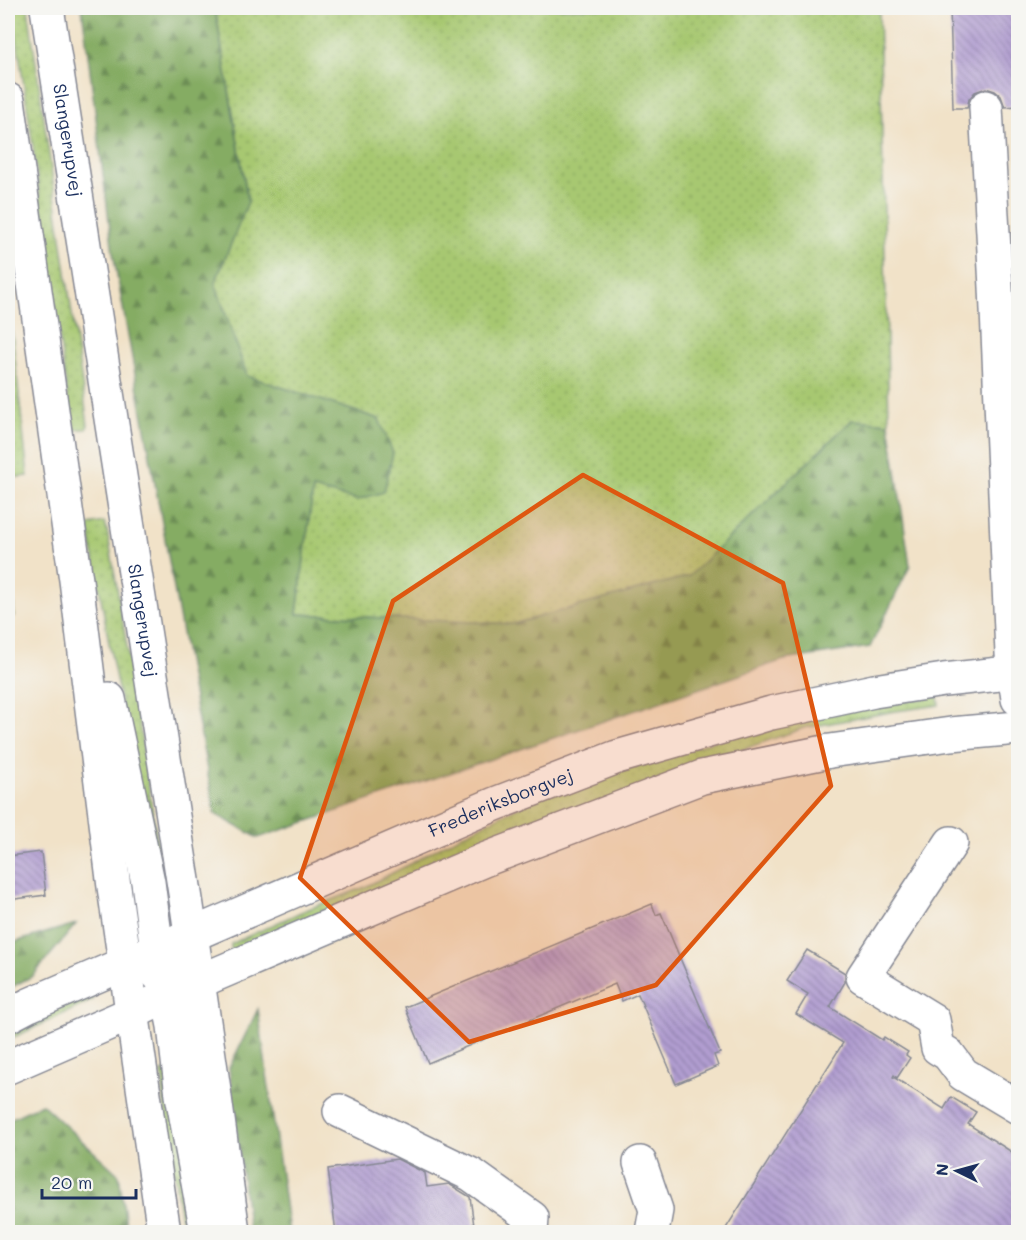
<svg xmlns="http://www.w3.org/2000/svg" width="1026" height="1240" font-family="Mali,sans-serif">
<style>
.grass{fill:url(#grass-dots);stroke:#617c68;stroke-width:1.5}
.forest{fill:url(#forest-firs);stroke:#506e60;stroke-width:1.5}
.building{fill:url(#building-back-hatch)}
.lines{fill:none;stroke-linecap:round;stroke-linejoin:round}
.minor-casing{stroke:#868893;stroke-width:36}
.major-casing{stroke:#868893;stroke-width:36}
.minor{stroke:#fff;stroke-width:33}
.major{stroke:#fff;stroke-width:33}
.marked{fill:#de5710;fill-opacity:0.2;stroke:#de5710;stroke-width:4.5;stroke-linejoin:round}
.labels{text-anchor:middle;stroke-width:5;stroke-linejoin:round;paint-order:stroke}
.street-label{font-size:18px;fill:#1b2f5e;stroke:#f6f6f2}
</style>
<defs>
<pattern id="grass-dots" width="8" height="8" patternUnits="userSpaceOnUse" patternTransform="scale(1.5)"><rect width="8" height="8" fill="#a7c871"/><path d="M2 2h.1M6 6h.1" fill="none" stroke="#8fac64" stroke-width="1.8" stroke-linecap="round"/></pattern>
<pattern id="forest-firs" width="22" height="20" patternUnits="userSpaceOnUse" patternTransform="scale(1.5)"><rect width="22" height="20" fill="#85ac63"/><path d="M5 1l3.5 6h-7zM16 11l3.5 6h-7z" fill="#6c8c55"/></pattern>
<pattern id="building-back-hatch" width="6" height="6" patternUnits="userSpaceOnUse" patternTransform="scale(1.5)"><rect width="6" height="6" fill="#b19dd0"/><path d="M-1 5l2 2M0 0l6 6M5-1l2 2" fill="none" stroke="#8f80ac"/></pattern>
</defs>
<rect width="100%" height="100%" fill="#f6f6f2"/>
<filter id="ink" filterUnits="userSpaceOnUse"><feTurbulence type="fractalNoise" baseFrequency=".0167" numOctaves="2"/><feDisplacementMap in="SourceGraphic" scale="12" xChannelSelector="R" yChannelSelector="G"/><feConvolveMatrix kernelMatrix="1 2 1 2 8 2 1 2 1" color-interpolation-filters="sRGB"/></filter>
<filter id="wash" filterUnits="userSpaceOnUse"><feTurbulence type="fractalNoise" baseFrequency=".008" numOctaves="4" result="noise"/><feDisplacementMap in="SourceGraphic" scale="24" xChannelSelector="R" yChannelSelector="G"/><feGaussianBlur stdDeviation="1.35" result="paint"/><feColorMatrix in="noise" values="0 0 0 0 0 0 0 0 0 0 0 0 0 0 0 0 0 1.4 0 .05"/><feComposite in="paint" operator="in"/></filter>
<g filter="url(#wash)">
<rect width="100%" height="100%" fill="#f1e2c8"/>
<g class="grass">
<polygon points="12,8 28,8 88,425 86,429 72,430 29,119"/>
<polygon points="215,8 879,8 889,423 852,420 690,576 513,624 297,614 313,488 357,500 379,419 247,376 215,283 248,201"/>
<polygon points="8,295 28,476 8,478"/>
<polygon points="8,516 9,516 14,616 8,619"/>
<path d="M104,522l3,8c22,123 41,246 58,370l-27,-109 -27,-137 -23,-129z"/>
<polygon points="938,696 939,705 896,711 804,728 690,768 232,952 231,947 231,944 301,912 365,887 406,866 452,840 540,796 768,724"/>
<polygon points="94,994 93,1000 8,1040 8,1029"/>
<polygon points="170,1070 197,1232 183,1232 165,1113 162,1072"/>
</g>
<g class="forest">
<polygon points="82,8 215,8 248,202 215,283 247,376 379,419 393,453 384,492 357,500 313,489 297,614 513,624 689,576 852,420 889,423 910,566 870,647 784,660 258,838 215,814 113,253"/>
<polygon points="76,924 33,976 8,989 8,944"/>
<polygon points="258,1009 289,1232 249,1232 229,1068"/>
<polygon points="42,1104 119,1175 127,1232 8,1232 8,1120"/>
</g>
<g id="blocks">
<g class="building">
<polygon points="950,8 1018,8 1018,106 1005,107 1001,96 995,91 986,88 975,92 969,99 967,108 953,108"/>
<polygon points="41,852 46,895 8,900 8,856"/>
<polygon points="652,904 656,915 661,913 720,1053 714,1055 718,1066 676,1084 638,994 622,1001 615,984 428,1063 405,1007"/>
<polygon points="807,950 845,973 845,982 830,1007 882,1040 884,1037 908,1052 906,1055 910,1058 897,1078 894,1075 893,1077 944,1109 951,1097 976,1112 968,1124 1018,1156 1018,1233 723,1233 843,1043 796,1014 808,994 787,981"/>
<polygon points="397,1159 425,1173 427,1187 449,1184 470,1197 475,1233 336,1233 328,1169"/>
</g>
</g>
</g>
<g filter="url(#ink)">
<use href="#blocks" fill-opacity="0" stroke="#868893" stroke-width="1.5"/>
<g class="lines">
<defs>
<g id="minor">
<polyline points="986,107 996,287 1012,654 1018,699"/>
<polyline points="951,843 863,977 933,1020 938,1048 948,1054 963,1074 1018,1107"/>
<path id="s1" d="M8,1016l21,-11 466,-201 122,-47 154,-44 103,-22 70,-11 74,-8"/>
<polyline points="8,1067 132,1013 198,982 484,860 702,777 830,751 951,734 1018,728"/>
<polyline points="340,1111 472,1175 532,1218 531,1232"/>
<polyline points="640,1163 656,1210 652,1232"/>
</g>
<g id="major">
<path id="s2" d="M47,8l140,898 27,184 19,142"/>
<polyline points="8,100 76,580 114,887 164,1232"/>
<polyline points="109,699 148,882 157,950 165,969 181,980 198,982"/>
<polyline points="145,966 150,966 163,980 168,996 174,1026 182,1095 207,1232"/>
</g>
</defs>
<use href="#minor" class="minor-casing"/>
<use href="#major" class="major-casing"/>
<use href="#minor" class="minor"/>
<use href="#major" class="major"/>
</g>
</g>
<path class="marked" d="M583,475l200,108 48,203 -175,199 -187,57 -169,-164 93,-277z"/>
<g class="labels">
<g class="street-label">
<text dy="6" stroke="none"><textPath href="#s2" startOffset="134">Slangerupvej</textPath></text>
<text dy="6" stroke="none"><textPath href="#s2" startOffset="620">Slangerupvej</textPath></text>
<text dy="6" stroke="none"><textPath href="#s1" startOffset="537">Frederiksborgvej</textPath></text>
</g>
</g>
<rect width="1026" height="1240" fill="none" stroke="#f6f6f2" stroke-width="30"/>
<g transform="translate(957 1171) rotate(275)" stroke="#f6f6f2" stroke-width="4.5" paint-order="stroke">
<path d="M0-4.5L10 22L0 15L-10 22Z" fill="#1b2f5e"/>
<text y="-9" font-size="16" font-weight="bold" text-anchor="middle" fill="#1b2f5e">N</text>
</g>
<path d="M42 1189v9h94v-9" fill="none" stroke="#1b2f5e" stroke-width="3"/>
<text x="51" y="1189" font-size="18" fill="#1b2f5e" stroke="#f6f6f2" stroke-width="4.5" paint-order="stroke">20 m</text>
</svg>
